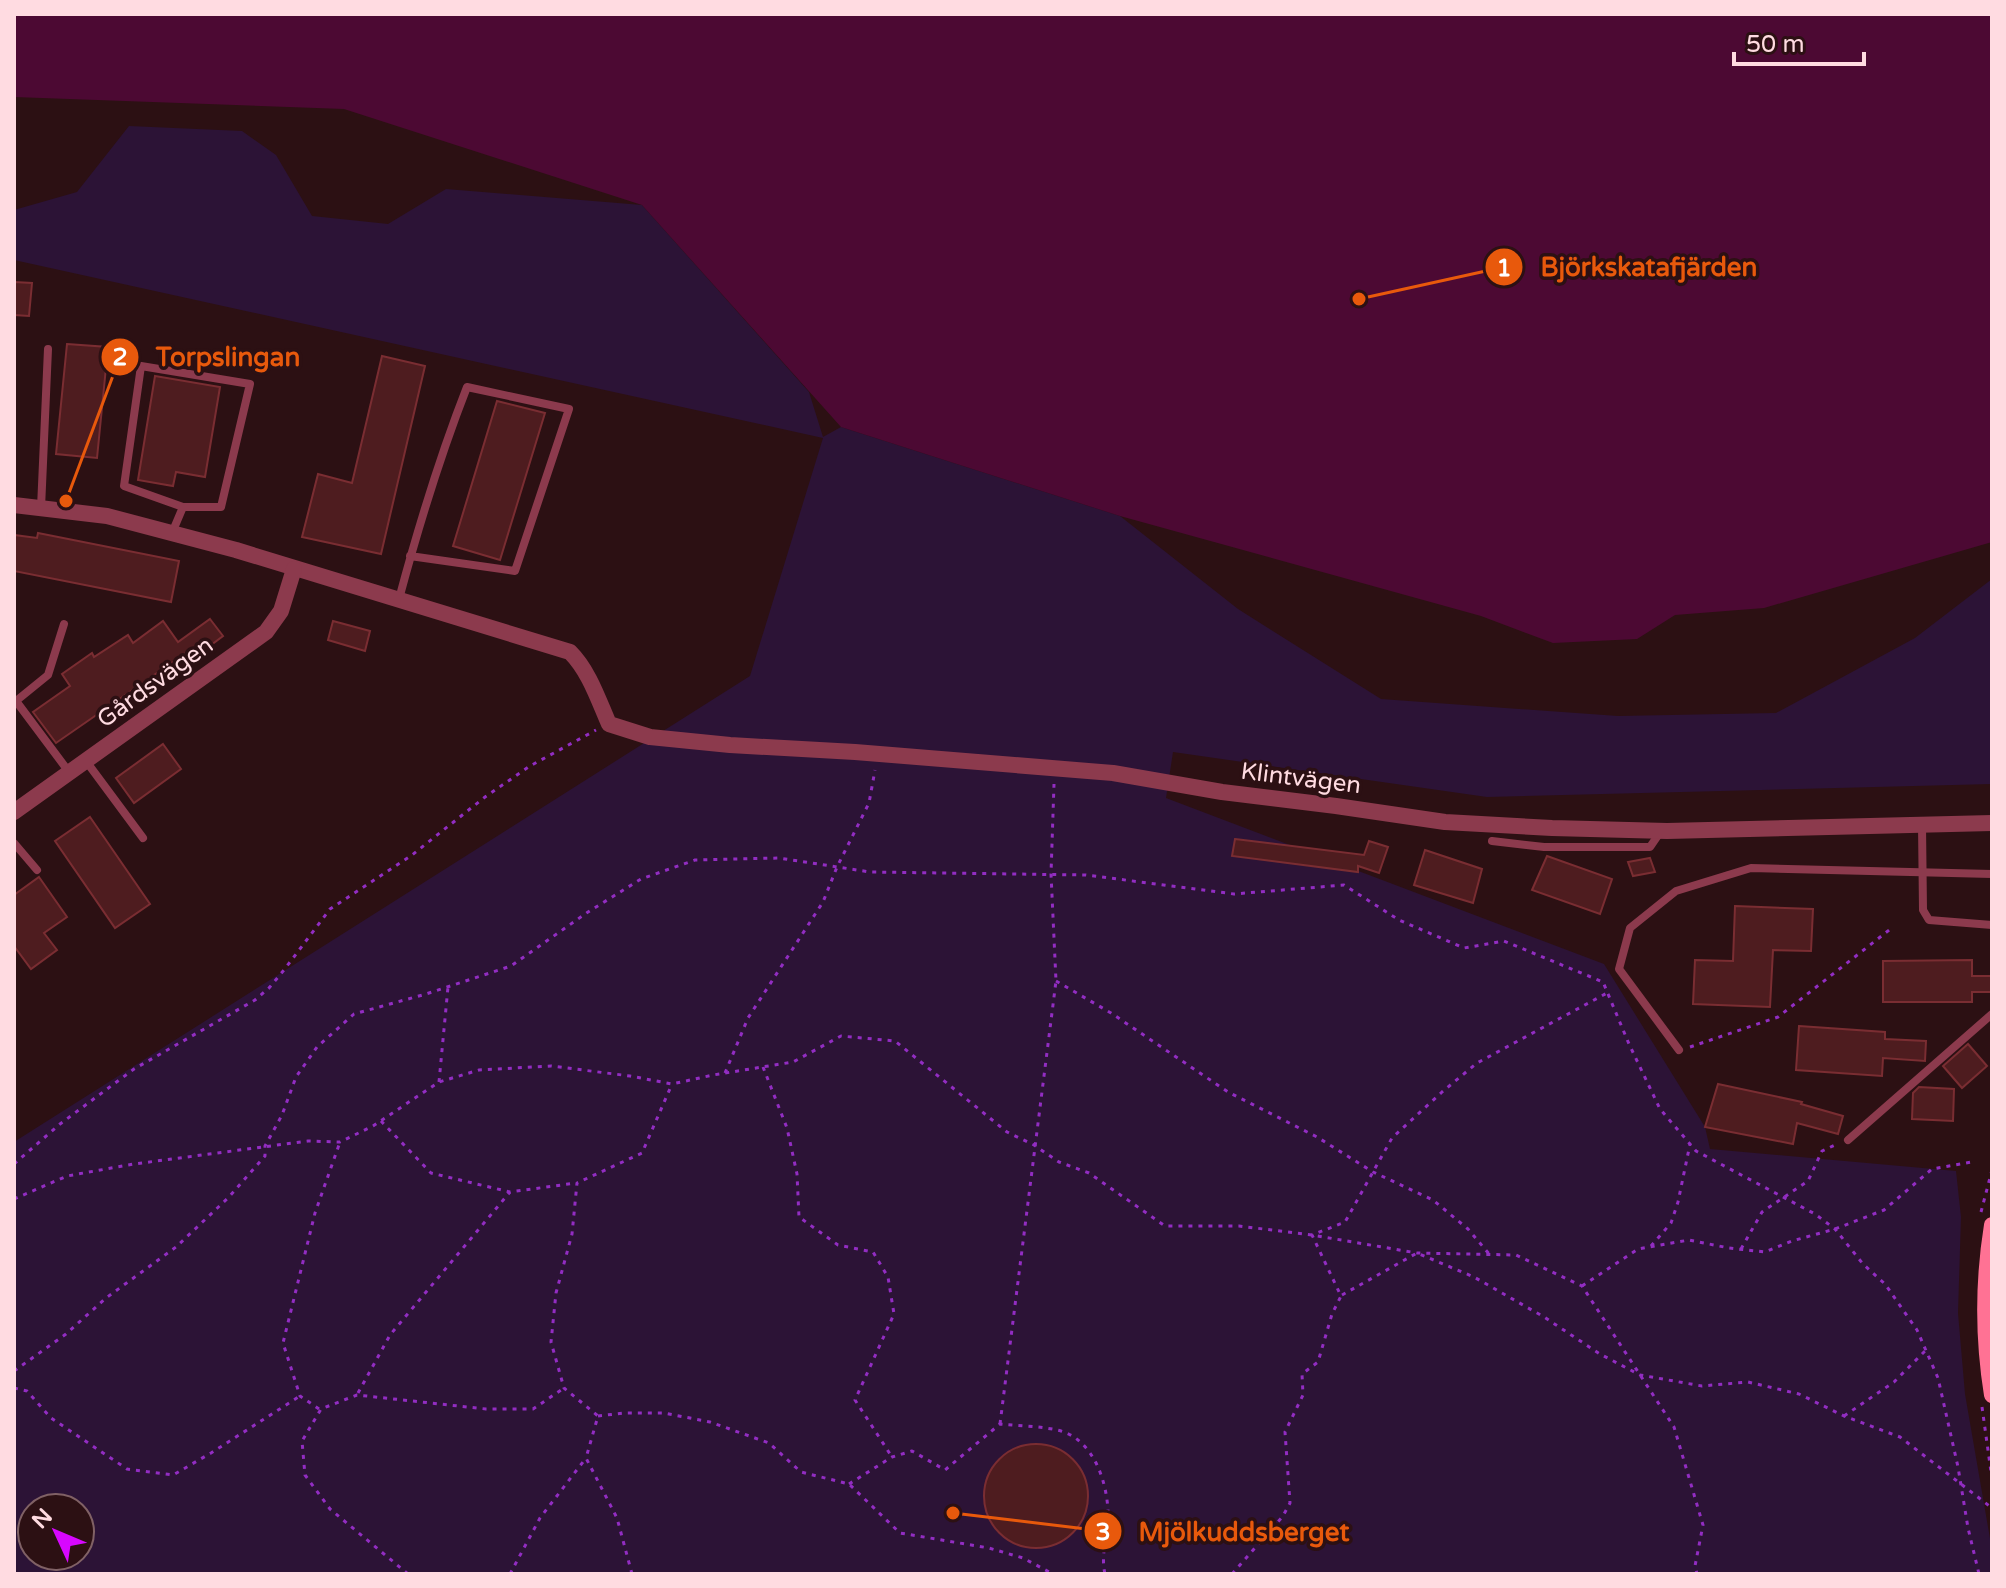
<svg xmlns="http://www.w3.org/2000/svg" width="2006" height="1588" font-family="'Varela Round',sans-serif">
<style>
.green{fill:#2c1336;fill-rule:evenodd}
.water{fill:#4c0933}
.building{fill:#4e1c1f;stroke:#7a2d32;stroke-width:2}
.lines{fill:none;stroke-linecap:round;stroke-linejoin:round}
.path{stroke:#922dc2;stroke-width:3;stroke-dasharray:4 6;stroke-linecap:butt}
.lane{stroke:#8c3a4d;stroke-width:8}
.street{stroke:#8c3a4d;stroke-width:16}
.secondary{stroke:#ff7294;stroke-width:16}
.labels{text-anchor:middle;stroke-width:7;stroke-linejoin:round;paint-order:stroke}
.street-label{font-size:24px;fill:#ffdbe1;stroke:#2c1013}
.leader{fill:none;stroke:#e8590c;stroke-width:3}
.callout-dot{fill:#e8590c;stroke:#2c1013;stroke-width:3}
.mark-label{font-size:24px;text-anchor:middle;font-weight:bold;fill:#fff}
.callout-label{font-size:26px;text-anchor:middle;font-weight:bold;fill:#e8590c;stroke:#2c1013;stroke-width:7;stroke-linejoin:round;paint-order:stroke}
</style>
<rect width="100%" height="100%" fill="#2c1013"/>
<path class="green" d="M129,126l113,5 34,24 36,61 76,8 58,-35 196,16 167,187 14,45 18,-10 279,89 118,93 143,90 237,17 158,-3 139,-75 77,-59v205l-505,13 -314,-45 -7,46 438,166 101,163 5,22 246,22 5,46 -3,96 7,81 27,156v24h-1978v-432l736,-466 73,-238 -809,-178v-50l63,-18zM32,1508h48v48h-48z"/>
<polygon class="water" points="14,14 1992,14 1992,542 1764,608 1675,615 1637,639 1553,643 1481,616 1120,516 841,427 642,205 344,109 14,97"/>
<g class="building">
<polygon points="14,282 32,283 29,316 14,315"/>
<polygon points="67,344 108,347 97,458 56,454"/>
<polygon points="382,356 425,366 381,554 302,537 318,474 352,483"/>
<polygon points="155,376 220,387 205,477 176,472 173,486 138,480"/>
<polygon points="497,401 545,413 500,560 453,546"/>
<polygon points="38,533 179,561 171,602 14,571 14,535 37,538"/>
<polygon points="210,619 223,636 191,660 186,653 56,743 33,712 70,686 62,674 92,653 94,657 128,635 133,643 163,621 178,642"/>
<polygon points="333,621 370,631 365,651 328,640"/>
<polygon points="163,744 181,769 134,803 116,778"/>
<polygon points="90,817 150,904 115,928 55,841"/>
<polygon points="1235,839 1364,855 1369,841 1388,847 1379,873 1358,866 1358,872 1232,856"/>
<polygon points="1425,850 1482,869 1473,903 1414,885"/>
<polygon points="1547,856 1612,879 1600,914 1532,890"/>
<polygon points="1650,858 1655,872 1633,876 1628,862"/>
<polygon points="39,877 67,917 44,933 57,950 31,969 14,946 14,895"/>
<polygon points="1735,906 1813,909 1811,951 1773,950 1770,1007 1693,1004 1695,960 1733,961"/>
<polygon points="1972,960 1972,976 1992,976 1992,992 1972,992 1972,1002 1883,1002 1883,961"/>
<polygon points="1799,1026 1885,1032 1885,1039 1926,1041 1925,1061 1883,1058 1882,1076 1796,1070"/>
<polygon points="1968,1044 1987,1066 1962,1088 1943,1066"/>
<polygon points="1718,1084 1802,1102 1801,1104 1843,1116 1838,1134 1797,1123 1793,1144 1705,1127"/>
<polygon points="1919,1087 1954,1089 1953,1121 1912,1119 1913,1093"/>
<circle cx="1036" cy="1496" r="52"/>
</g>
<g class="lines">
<g class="path">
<polyline points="1056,981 1111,1013 1228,1092 1317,1137 1373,1172 1433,1200 1468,1229 1490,1255"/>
<polyline points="1690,1047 1778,1017 1893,927"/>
<polyline points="763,1067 787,1128 797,1174 799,1217 838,1245 873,1252 888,1277 894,1314 855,1400 892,1457"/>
<polyline points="725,1073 748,1018 823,902 837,867 869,803 875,770"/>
<polyline points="439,1082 448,987"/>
<polyline points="381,1121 431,1173 510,1192 576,1183"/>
<polyline points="14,1164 60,1124 134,1069 255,1000 269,988 284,970 330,909 412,855 485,797 530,766 596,730"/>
<polyline points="14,1199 67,1176 134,1164 308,1141 340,1142 373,1126 439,1082 479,1070 551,1066 630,1076 672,1084 713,1075 793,1062 841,1036 895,1041 1007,1132 1034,1145 1059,1162 1089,1173 1165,1226 1239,1226 1312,1235 1417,1253 1516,1255 1582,1286 1674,1427 1703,1525 1695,1566 1697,1574"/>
<polyline points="1981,1212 1992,1170"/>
<polyline points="1651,1246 1671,1223 1678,1202 1690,1144"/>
<polyline points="1741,1249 1762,1212 1808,1181 1822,1151 1837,1144"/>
<polyline points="1582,1286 1638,1249 1689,1240 1729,1248 1765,1252 1792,1241 1835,1229 1884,1210 1932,1169 1972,1162"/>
<polyline points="1342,1295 1417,1253 1474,1277 1544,1317 1600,1354 1640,1375 1702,1386 1748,1382 1799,1394 1844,1416 1900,1437 1992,1508"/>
<polyline points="14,1371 66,1334 106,1298 176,1247 229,1197 265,1156 265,1146 282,1115 296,1077 317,1047 354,1014 426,994 511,966 588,912 641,879 695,860 779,858 870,872 1086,875 1234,894 1344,885 1399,920 1464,948 1504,941 1603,982 1629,1044 1660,1109 1696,1151 1815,1214 1835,1229 1863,1264 1885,1284 1917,1330 1938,1378 1958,1467 1968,1528 1979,1574"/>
<polyline points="14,1388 27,1391 51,1418 127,1469 173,1475 211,1453 300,1396"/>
<polyline points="358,1393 390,1335 510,1192"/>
<polyline points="1982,1407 1992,1479"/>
<polyline points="319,1409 300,1396 283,1343 315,1213 340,1142"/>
<polyline points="598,1416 624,1413 664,1413 710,1422 769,1443 801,1472 849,1484 900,1533 989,1548 1023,1558 1053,1574"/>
<polyline points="1844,1416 1894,1382 1925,1351"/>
<polyline points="1000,1424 1056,981 1051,874 1054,784"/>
<path d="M849,1484l43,-27 20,-6 33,19 55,-46c20,2 42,2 61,7 33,10 46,51 47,81 1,22 -8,41 -3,62"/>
<polyline points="408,1574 330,1509 305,1475 302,1441 321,1409 357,1395 486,1409 533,1409 564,1388"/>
<polyline points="510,1574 540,1518 586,1458"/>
<polyline points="632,1574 617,1518 586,1458 598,1416 564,1388 551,1342 556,1293 572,1234 577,1183 642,1153 672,1084"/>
<polyline points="1232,1574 1283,1516 1290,1503 1285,1432 1303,1395 1302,1374 1318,1362 1332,1314 1341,1296 1312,1235 1345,1222 1392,1138 1442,1092 1477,1063 1607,993"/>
</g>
<g class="lane">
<polyline points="41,508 48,349"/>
<polyline points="172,533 183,507 124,486 141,366 250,384 221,507 183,507"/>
<path d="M399,599c19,-71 41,-143 68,-212l102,22 -54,162 -105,-15"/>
<polyline points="64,624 48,675 16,701 69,772"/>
<polyline points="86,761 143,838"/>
<polyline points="1922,825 1923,910 1929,920 1992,925"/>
<polyline points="1492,841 1544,847 1650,847 1661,831"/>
<polyline points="14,843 37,870"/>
<polyline points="1679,1050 1619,969 1630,928 1676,891 1751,868 1992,874"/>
<polyline points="1848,1140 1992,1014"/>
</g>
<g class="street">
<path d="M14,505l93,11 129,34 334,102c19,19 28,47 39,72l41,13 80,8 125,7 258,21 109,19 114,14 109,16 107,6 115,3 325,-8"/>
<polyline points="14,812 266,632 281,611 294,569"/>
</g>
<path class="secondary" d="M1992,1225c-9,56 -9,114 0,170"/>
</g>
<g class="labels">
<g class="street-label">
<text transform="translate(155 682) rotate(-36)" y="8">Gårdsvägen</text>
<text transform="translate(1301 778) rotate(7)" y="8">Klintvägen</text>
</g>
</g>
<path class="leader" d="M1359 299L1504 267M66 501L120 357M953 1513L1103 1531"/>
<g class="callout-dot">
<circle cx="1359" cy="299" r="8"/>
<circle cx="66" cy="501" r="8"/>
<circle cx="953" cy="1513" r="8"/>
<circle cx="1504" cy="267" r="20"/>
<circle cx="120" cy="357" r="20"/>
<circle cx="1103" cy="1531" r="20"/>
</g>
<g class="mark-label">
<text x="1504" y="276">1</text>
<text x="120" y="365">2</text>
<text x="1103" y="1540">3</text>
</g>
<g class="callout-label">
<text x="1649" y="276">Björkskatafjärden</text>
<text x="228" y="366">Torpslingan</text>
<text x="1244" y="1541">Mjölkuddsberget</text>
</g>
<rect width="2006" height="1588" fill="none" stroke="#ffdbe1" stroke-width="32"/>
<g transform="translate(56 1532) rotate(314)"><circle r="38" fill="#2c1013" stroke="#806165" stroke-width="2"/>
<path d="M0-6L14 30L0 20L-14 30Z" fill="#d707ff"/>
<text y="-12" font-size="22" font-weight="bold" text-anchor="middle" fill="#ffdbe1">N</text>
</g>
<path d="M1734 52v12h130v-12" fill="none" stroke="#ffdbe1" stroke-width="4"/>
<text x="1746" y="52" font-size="24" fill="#ffdbe1" stroke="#2c1013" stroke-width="6" paint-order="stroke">50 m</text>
</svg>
